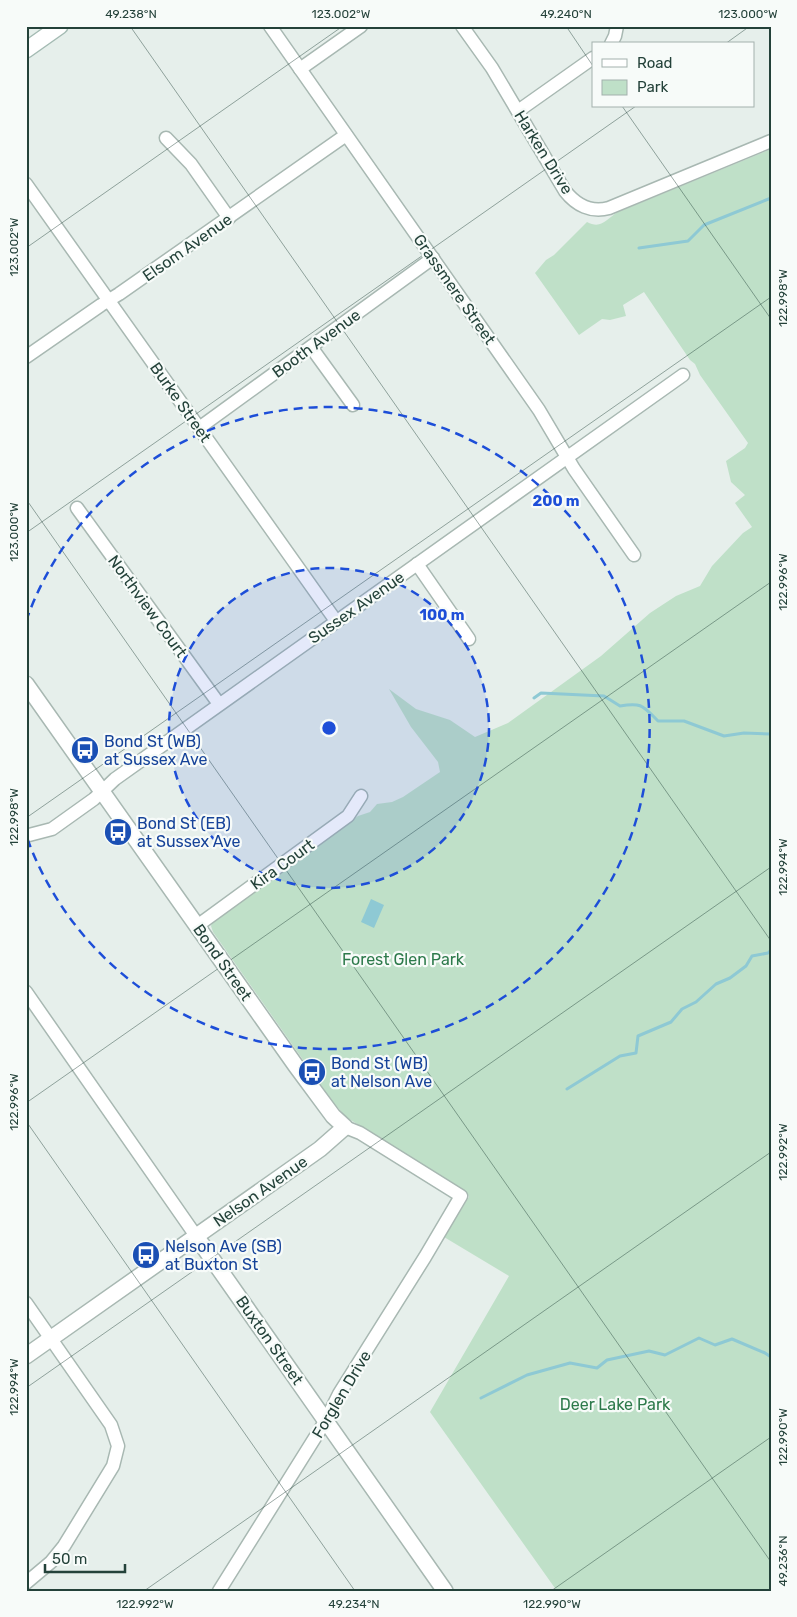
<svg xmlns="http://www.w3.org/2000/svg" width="797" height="1617" font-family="Rubik,sans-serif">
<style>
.green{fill:#bfe0c8}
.water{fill:#8ec9d4}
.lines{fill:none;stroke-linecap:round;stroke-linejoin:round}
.stream{stroke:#8ec9d4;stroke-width:3}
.minor-casing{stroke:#a8b8b2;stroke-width:15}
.tertiary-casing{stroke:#a8b8b2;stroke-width:18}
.secondary-casing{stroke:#a4bbb3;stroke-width:18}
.minor{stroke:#fff;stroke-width:12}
.tertiary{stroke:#fff;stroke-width:15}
.secondary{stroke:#fff;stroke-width:15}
.ticks{fill:none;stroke:#24423a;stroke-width:1;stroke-opacity:0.45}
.ring{fill:none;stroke:#1d4ed8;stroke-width:2.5;stroke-dasharray:9 6}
.labels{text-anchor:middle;stroke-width:4.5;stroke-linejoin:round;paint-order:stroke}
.street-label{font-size:16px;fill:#24423a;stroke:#f7fbf9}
.transit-label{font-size:16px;fill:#164399;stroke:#f7fbf9;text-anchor:start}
.park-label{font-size:16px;fill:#2d7a4b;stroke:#f7fbf9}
.centre{fill:#1d4ed8;stroke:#f7fbf9;stroke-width:2.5}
.ring-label{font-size:15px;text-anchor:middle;font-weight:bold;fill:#1d4ed8;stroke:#f7fbf9;stroke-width:4.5;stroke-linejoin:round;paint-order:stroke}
.neatline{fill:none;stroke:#24423a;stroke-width:2}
.ticks-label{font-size:12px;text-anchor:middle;fill:#24423a}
</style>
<rect width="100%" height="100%" fill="#e6efeb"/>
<path class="green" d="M771,149v1442h-214l-127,-179 79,-136 -65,-39 25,-40 -1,-3 -122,-77 -14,-16 -119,-169 -2,-6 2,-5 145,-105 12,-4 7,-8 15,-2 11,-5 37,-25 -2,-10 -27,-35 -22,-38 27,20 34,11 25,17 33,-14 93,-67 49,-43 26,-17 24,-10 12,-20 31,-33 9,-6 -17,-24 10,-8 -14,-13 -5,-21 19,-13 3,-5 -48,-68 -5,-11 -5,-4 -46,-68 -21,13 3,11 -16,4 -8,-1 -23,16 -44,-62 11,-13 8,-5 33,-33c15,8 20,-4 31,-10z"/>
<polygon class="water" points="371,899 384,905 374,928 361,922"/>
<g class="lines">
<g class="stream">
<polyline points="639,248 688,241 704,225 771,198"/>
<path d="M534,698l7,-5 63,3 16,10c22,-4 23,0 38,15h26l40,15 20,-3 27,1"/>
<polyline points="567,1089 620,1056 636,1053 638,1036 671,1022 682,1009 696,1002 716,984 730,978 746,966 752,956 768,953 771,950"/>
<polyline points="481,1398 527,1375 570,1363 597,1368 607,1360 649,1351 665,1355 699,1338 715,1345 732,1339 765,1353 771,1357"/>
</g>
<defs>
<g id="minor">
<polyline points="270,26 539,410 574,469 634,555"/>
<path d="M462,26l30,42 73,123c11,14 26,22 44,17l162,-67"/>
<polyline points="611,44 615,36 617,26"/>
<polyline points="300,69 361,26"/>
<polyline points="518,111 593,58"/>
<polyline points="166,138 191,164 229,218"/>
<polyline points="26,184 336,621"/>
<polyline points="311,347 353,405"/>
<polyline points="26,357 101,305 119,294 346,135"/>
<polyline points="199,428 433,258"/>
<polyline points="77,508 219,704"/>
<polyline points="417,564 469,639"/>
<polyline points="29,835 52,829 94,799 115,779 683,375"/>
<polyline points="197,926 348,816 361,796"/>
<polyline points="26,992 196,1236"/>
<polyline points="26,1303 111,1425 118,1446 113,1466 64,1546 51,1562 26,1583"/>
<polyline points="219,1591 326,1420 339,1394 425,1257 461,1196 360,1133 345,1127"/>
</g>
<g id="tertiary">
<polyline points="26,684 296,1066 333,1116 345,1127 320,1149 26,1356"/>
<polyline points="196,1236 445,1591"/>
</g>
<polyline id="secondary" points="26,50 60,26"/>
</defs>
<use href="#minor" class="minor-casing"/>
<use href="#tertiary" class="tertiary-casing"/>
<use href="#secondary" class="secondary-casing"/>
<use href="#minor" class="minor"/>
<use href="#tertiary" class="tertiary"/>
<use href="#secondary" class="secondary"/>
</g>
<path class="ticks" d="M130,26l641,915M566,26l27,40M725,44l25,-18M622,106l149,213M26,248l317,-222M26,499l745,1063M26,533l610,-427M26,818l745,-521M26,1103l745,-521M26,1121l329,470M26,1388l745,-521M144,1591l627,-439M551,1591l220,-154"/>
<circle cx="329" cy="728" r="160" fill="#1d4ed8" fill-opacity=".12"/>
<g class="ring">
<circle cx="329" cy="728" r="160"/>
<path d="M26 621A321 321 0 1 1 26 835"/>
</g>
<defs>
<symbol id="bus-disc" viewBox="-11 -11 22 22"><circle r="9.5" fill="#1a4fb4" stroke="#f7fbf9"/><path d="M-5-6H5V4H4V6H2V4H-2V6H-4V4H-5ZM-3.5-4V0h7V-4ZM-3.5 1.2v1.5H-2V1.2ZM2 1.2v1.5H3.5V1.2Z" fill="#fff"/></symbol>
</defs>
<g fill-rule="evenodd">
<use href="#bus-disc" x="69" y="734" width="32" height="32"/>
<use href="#bus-disc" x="102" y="816" width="32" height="32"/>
<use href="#bus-disc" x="296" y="1056" width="32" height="32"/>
<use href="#bus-disc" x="130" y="1239" width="32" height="32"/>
</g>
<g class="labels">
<g class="street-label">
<text transform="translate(544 152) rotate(58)" y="6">Harken Drive</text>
<text transform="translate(187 247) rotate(-35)" y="6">Elsom Avenue</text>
<text transform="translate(455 289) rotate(55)" y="6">Grassmere Street</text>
<text transform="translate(316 343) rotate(-36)" y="6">Booth Avenue</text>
<text transform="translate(181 402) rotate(55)" y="6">Burke Street</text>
<text transform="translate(148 606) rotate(54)" y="6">Northview Court</text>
<text transform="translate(356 607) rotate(-35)" y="6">Sussex Avenue</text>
<text transform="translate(282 864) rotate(-36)" y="6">Kira Court</text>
<text transform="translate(223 962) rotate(55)" y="6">Bond Street</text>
<text transform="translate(260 1191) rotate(-35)" y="6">Nelson Avenue</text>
<text transform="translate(270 1340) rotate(55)" y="6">Buxton Street</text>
<text transform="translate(341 1394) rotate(-59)" y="6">Forglen Drive</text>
</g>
<g class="transit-label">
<text x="104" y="747">Bond St (WB)<tspan x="104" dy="18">at Sussex Ave</tspan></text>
<text x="137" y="829">Bond St (EB)<tspan x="137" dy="18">at Sussex Ave</tspan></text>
<text x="331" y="1069">Bond St (WB)<tspan x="331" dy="18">at Nelson Ave</tspan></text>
<text x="165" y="1252">Nelson Ave (SB)<tspan x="165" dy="18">at Buxton St</tspan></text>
</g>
<g class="park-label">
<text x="403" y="965">Forest Glen Park</text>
<text x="615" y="1410">Deer Lake Park</text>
</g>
</g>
<circle cx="329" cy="728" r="8" class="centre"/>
<g class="ring-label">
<text x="556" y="506">200 m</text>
<text x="442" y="620">100 m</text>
</g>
<rect width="797" height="1617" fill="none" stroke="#f7fbf9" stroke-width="55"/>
<rect x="592" y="42" width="162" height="65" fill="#f7fbf9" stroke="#a3b1ad"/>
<rect x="602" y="59" width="25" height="8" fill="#ffffff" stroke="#a3b1ad"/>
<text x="637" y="68" font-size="15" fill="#24423a">Road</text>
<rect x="602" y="80" width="25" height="15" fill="#bfe0c8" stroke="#a3b1ad"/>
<text x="637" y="92" font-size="15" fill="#24423a">Park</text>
<path d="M45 1564v8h80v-8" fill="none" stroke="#24423a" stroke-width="2.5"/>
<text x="52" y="1564" font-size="15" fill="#24423a" stroke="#f7fbf9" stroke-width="4" paint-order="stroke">50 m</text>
<rect x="28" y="28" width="742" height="1562" class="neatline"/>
<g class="ticks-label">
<text x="131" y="18">49.238°N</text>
<text x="341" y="18">123.002°W</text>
<text x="566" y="18">49.240°N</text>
<text x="748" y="18">123.000°W</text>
<text transform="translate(14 247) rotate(-90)" y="4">123.002°W</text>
<text transform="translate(783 298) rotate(-90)" y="4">122.998°W</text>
<text transform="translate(14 532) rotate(-90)" y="4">123.000°W</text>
<text transform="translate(783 582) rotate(-90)" y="4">122.996°W</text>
<text transform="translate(14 817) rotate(-90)" y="4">122.998°W</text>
<text transform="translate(783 867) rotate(-90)" y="4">122.994°W</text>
<text transform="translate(14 1102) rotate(-90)" y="4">122.996°W</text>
<text transform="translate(783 1152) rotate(-90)" y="4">122.992°W</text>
<text transform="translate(14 1387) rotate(-90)" y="4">122.994°W</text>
<text transform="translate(783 1437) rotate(-90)" y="4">122.990°W</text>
<text transform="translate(783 1561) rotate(-90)" y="4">49.236°N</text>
<text x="145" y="1608">122.992°W</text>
<text x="354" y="1608">49.234°N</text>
<text x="552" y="1608">122.990°W</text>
</g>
</svg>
